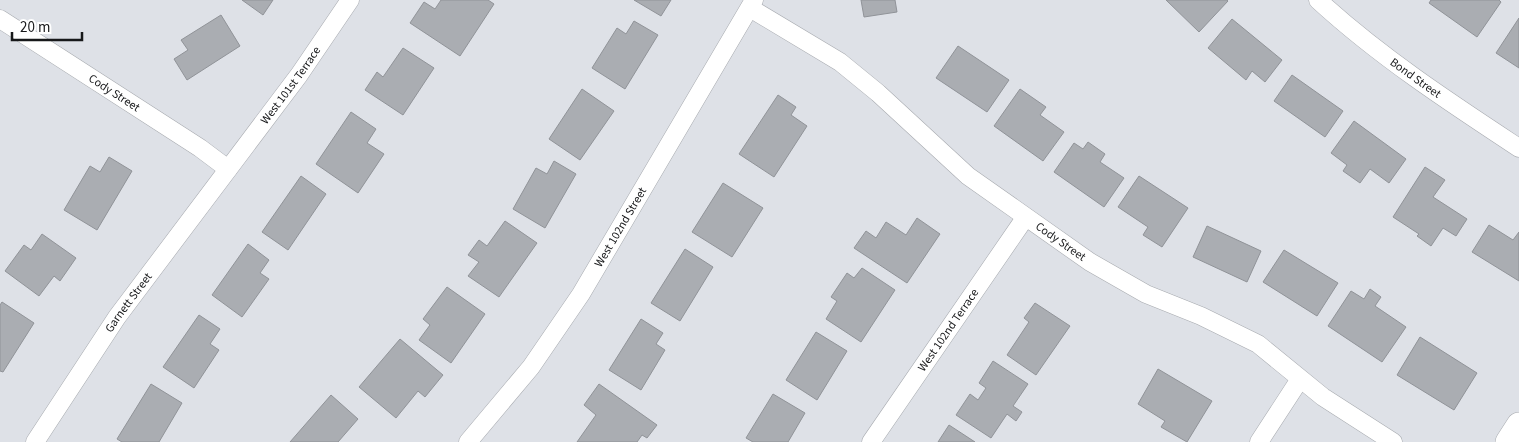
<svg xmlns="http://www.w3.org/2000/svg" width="1519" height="442" font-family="'Source Sans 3',sans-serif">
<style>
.building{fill:#aaadb2;stroke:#909398}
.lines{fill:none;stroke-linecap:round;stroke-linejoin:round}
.street-casing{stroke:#a7aaaf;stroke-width:19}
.secondary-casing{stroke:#a7aaaf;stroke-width:26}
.street{stroke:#fff;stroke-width:18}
.secondary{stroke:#fff;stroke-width:25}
.labels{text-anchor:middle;stroke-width:4;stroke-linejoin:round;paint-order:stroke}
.street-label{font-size:12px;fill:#17181a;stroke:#fff}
</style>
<rect width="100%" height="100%" fill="#dee1e7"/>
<g class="building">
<polygon points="242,0 273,0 263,15"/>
<polygon points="441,0 488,0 494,4 460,56 410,23 424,2 435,9"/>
<polygon points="634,0 671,0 661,16"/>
<polygon points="861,0 895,0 897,12 864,17"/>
<polygon points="1166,0 1227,0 1228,1 1199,32"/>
<polygon points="1431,0 1499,0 1501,2 1477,37 1429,3"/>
<polygon points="221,15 240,46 187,80 174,59 188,50 181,40"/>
<polygon points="1519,18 1519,68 1496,53"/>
<polygon points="1232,19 1282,60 1265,82 1252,71 1246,80 1208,48"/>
<polygon points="634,21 658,35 625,89 592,68 617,28 626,34"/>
<polygon points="958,46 1009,80 987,112 936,78"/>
<polygon points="403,48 434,68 403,115 365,90 377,72 383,77"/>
<polygon points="1292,75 1343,111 1325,137 1274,101"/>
<polygon points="582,89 614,111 580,160 549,139"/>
<polygon points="1020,89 1046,107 1040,115 1064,132 1043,161 994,126"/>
<polygon points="778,95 796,107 791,115 807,126 774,177 739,154"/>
<polygon points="351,112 376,129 367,143 384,154 358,193 316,164"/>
<polygon points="1354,121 1406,159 1389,183 1370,169 1360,183 1343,171 1347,165 1331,153"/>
<polygon points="1088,142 1105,154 1100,162 1124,178 1104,207 1054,172 1074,143 1083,149"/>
<polygon points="109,157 132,171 97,230 64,210 90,166 100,172"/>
<polygon points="554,161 576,174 545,228 513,209 536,168 547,174"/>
<polygon points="1425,167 1445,180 1433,197 1467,219 1456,236 1443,228 1431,246 1417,236 1419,234 1393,217"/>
<polygon points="301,176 326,194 288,250 262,232"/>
<polygon points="1139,176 1188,208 1162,247 1143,235 1148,227 1118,207"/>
<polygon points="723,183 763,208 732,257 692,232"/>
<polygon points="917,218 940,234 907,283 854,248 866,231 876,238 886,222 906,235"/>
<polygon points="505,221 537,243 499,297 468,276 479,262 468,255 479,240 487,246"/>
<polygon points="1489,225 1513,240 1519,232 1519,281 1472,252"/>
<polygon points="1207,226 1261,251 1247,282 1193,257"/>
<polygon points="42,234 76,258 60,281 54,276 39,296 5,271 24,245 31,250"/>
<polygon points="248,244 269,260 260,273 269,279 242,317 212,295"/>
<polygon points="685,249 713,267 680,321 651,303"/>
<polygon points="1284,250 1338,283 1317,316 1263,282"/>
<polygon points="862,268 895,290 861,342 826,319 837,301 831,297 847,273 854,278"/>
<polygon points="447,287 485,314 451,363 419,340 430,325 423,319"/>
<polygon points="1370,289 1381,297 1375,306 1406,327 1382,362 1328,326 1351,291 1364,299"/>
<polygon points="2,302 34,323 3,372 0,371 0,305"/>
<polygon points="1035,303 1070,326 1036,375 1007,355 1029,322 1024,318"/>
<polygon points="199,315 220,329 210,344 219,350 194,388 163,367"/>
<polygon points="641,319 663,333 656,344 665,350 641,390 609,370"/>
<polygon points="816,332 847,351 817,400 786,380"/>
<polygon points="1420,337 1477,373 1454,410 1397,375"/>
<polygon points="400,339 443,375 425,397 418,391 396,418 359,387"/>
<polygon points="993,361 1028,384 1013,406 1022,412 1016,421 1007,414 991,438 956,415 970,394 978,400 986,388 979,383"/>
<polygon points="1158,369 1212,401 1187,442 1161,427 1165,421 1138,404"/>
<polygon points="151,384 182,403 159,442 122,442 117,439"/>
<polygon points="599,384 657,425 647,438 642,435 637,442 577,442 596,415 584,405"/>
<polygon points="773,394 805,413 788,442 753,442 746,438"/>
<polygon points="331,395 358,419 338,442 290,442"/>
<polygon points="949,425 975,442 938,442"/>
</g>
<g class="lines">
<defs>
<g id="street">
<path id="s1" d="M1318,0c61,56 131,102 201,148"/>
<path id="s2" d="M750,8l90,54 38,31 90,83 122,86 56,32 55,22 57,28 65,53 70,45"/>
<path id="s3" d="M0,19l200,129 28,21"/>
<path id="s4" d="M35,442l82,-125 182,-242 51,-75"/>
<path id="s5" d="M468,442l63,-75 50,-73 173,-294"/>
<path id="s6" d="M871,442l154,-224"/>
<polyline points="1259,442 1300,379"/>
</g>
<polyline id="secondary" points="1508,442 1519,425"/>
</defs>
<use href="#street" class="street-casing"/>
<use href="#secondary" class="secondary-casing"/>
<use href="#street" class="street"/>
<use href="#secondary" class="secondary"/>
</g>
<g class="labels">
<g class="street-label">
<text dy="4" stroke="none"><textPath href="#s1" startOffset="125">Bond Street</textPath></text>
<text dy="4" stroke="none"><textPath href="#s4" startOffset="439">West 101st Terrace</textPath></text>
<text dy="4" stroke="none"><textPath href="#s3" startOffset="136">Cody Street</textPath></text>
<text dy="4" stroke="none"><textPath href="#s5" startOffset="264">West 102nd Street</textPath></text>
<text dy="4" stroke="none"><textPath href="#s2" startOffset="390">Cody Street</textPath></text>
<text dy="4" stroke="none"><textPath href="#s4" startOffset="168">Garnett Street</textPath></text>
<text dy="4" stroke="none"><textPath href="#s6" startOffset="136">West 102nd Terrace</textPath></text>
</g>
</g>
<path d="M12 32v8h70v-8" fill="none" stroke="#17181a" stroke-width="2.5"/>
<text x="20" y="32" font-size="15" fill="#17181a" stroke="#ffffff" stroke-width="4" paint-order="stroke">20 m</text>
</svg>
